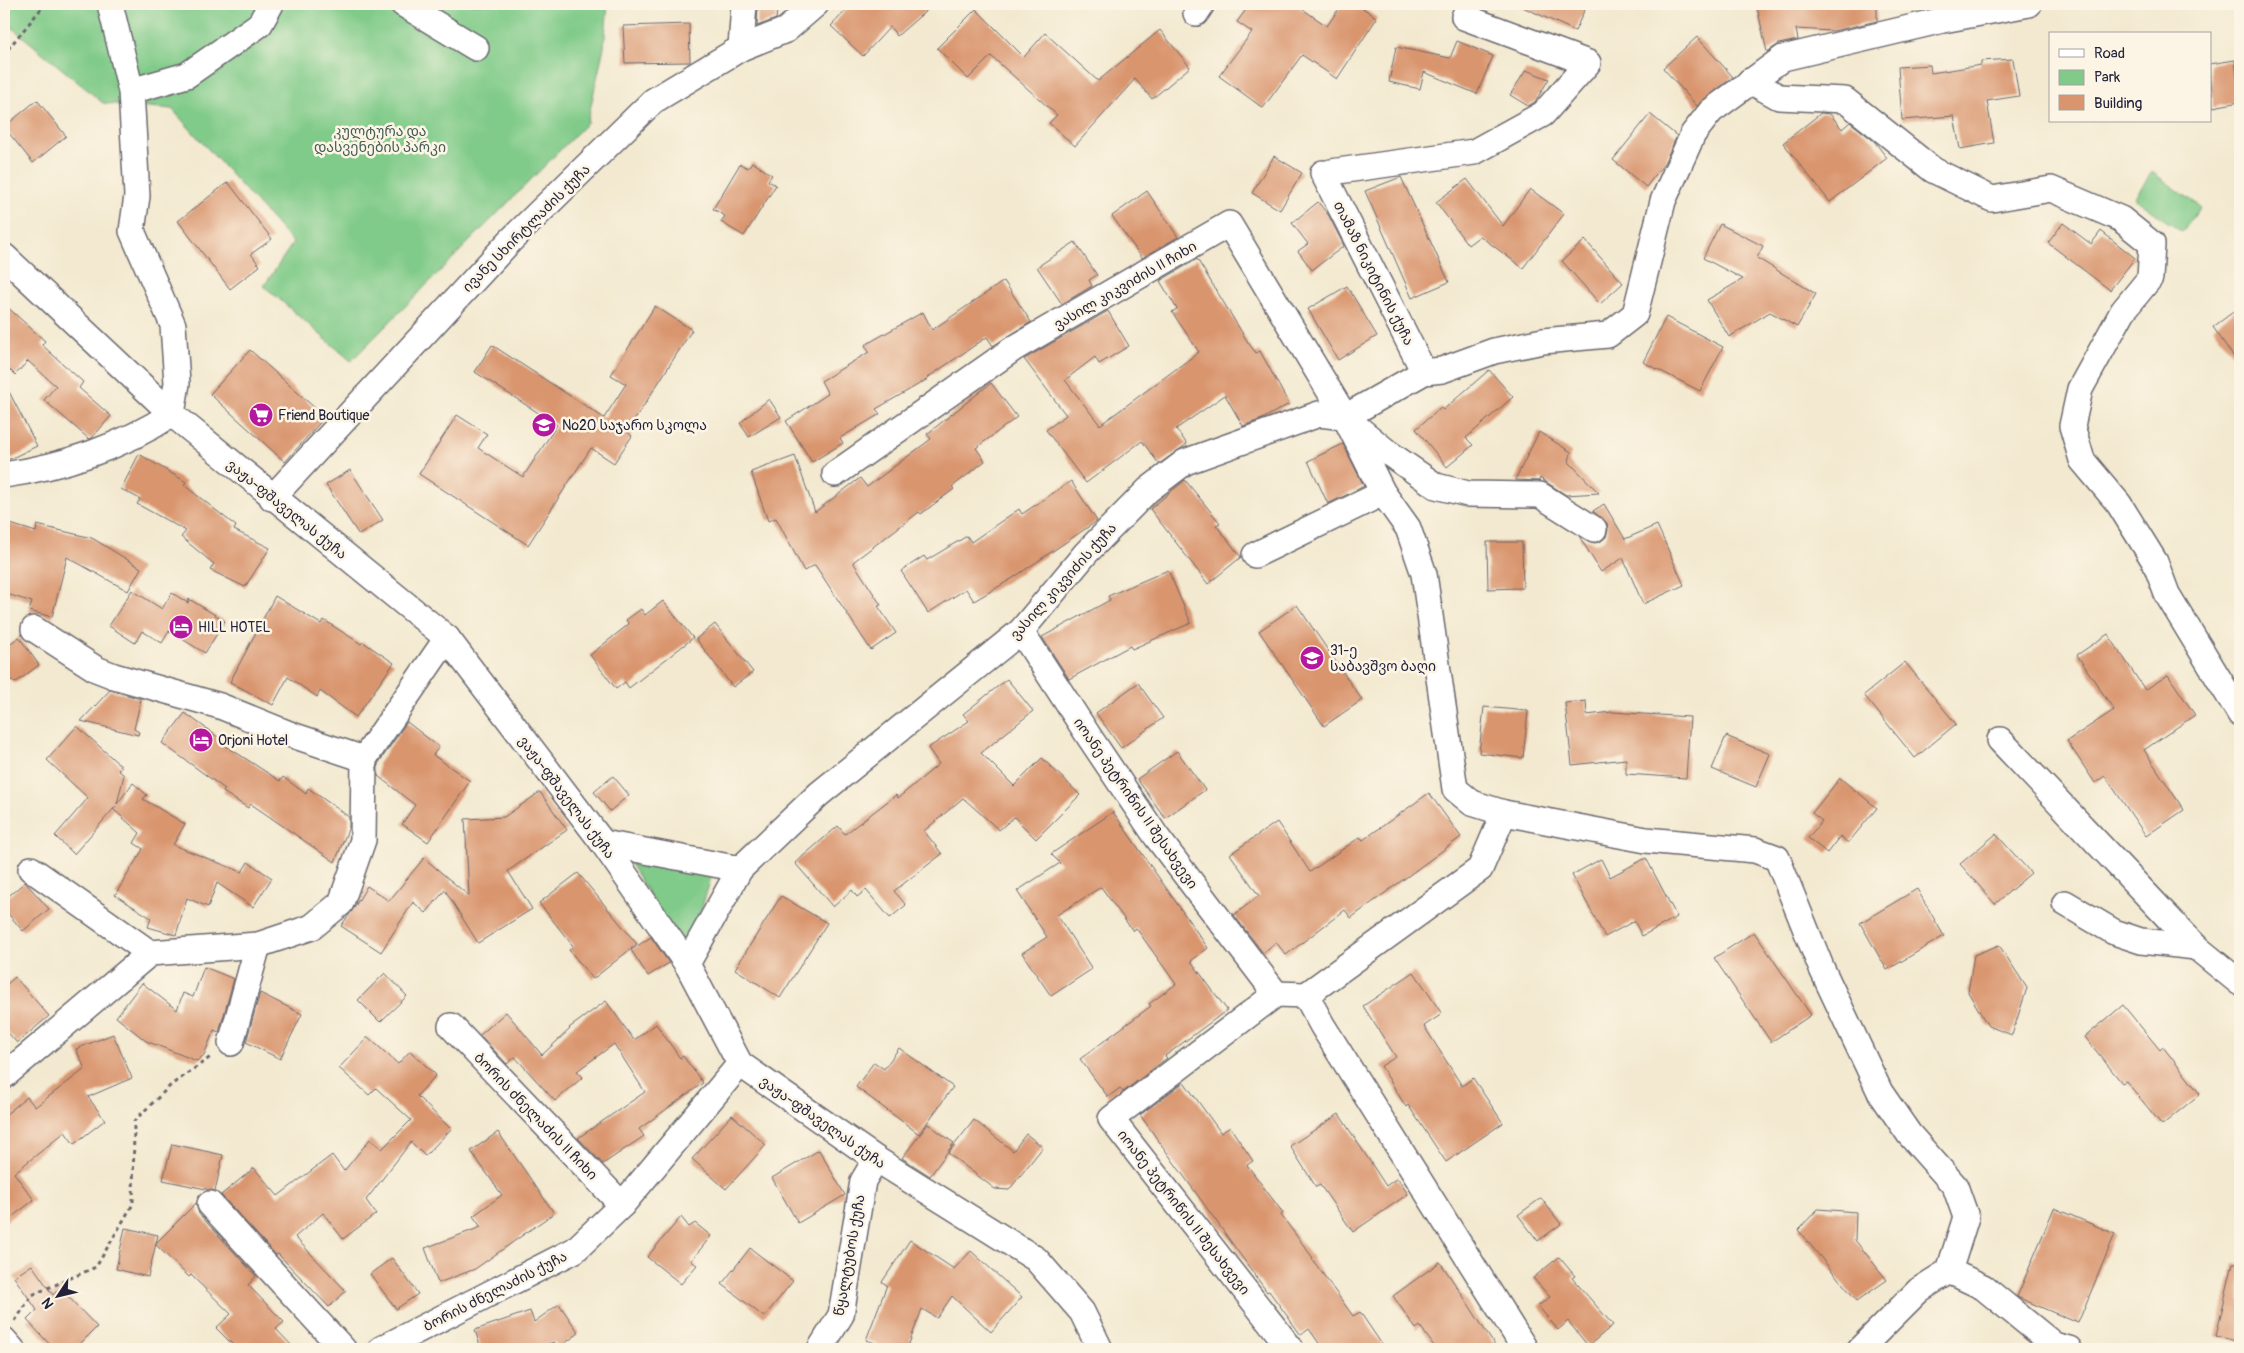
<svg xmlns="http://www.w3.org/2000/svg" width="2244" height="1353" font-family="Pangolin,'Noto Sans Georgian',sans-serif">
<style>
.green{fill:#80cb89;stroke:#517662}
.building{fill:#d9956e}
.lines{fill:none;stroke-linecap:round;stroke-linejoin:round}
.minor-casing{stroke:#6b686f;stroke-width:28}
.path{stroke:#6b686f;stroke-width:3;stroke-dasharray:4 4;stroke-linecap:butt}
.minor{stroke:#fff;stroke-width:25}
.labels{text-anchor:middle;stroke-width:5;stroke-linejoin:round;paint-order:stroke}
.park-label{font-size:14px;fill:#435d56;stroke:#fcf5e5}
.street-label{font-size:14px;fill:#22223b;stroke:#fcf5e5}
.poi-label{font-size:14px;fill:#22223b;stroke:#fcf5e5;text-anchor:start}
</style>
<rect width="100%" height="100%" fill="#fcf5e5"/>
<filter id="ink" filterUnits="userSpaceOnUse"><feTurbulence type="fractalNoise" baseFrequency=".02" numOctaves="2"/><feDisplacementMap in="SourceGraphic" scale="10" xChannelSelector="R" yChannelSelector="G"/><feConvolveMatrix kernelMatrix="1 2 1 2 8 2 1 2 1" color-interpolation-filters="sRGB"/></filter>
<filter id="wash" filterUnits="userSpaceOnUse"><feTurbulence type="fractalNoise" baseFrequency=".0096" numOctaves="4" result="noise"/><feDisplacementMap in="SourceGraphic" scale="20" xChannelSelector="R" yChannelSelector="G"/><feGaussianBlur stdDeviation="1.12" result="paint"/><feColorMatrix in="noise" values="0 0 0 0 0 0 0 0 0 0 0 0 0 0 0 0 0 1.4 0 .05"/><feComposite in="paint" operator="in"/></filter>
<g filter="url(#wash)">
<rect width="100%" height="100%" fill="#f3e9d0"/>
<g class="green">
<polygon points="4,4 608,4 604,47 587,123 351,361 264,286 293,243 172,109 103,103 4,21"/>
<polygon points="2152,172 2201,207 2182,232 2134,198"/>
<polygon points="627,859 712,875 687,955"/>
</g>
<g id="blocks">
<g class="building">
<polygon points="758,4 778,4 776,19 757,26"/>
<polygon points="852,4 934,4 897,36 890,27 863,56 831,26"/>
<polygon points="1250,4 1295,4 1327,26 1342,4 1357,4 1377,18 1337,79 1302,55 1263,108 1219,76 1252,32 1237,22"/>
<polygon points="1516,4 1587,4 1575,31"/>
<polygon points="1770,4 1877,4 1877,21 1833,31 1796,29 1798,40 1779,44 1767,52 1757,7"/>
<polygon points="976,9 1024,57 1045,33 1098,81 1160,30 1190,67 1152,99 1135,79 1075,146 1049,123 1057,115 991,56 968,79 937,48"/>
<polygon points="689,24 690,62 625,63 623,26"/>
<polygon points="1697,37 1733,77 1697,106 1663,68"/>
<polygon points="1457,41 1493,56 1477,94 1424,72 1420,89 1389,82 1396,47 1450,58"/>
<polygon points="2013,59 2019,96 1987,101 1994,143 1960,149 1954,116 1902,120 1898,67 1930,65 1931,73 1981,65 1981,61"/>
<polygon points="2235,60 2240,102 2213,107 2210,64"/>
<polygon points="1526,70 1549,79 1535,102 1528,106 1510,95"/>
<polygon points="37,100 66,136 33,163 4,127"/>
<polygon points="1821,113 1830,114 1842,129 1850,122 1874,141 1887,158 1830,202 1783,143"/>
<polygon points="1650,114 1677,136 1663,165 1646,187 1613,160"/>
<polygon points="1274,156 1302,173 1280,210 1252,193"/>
<polygon points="752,162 772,175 768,181 776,185 744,236 721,222 725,216 713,209 740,164 748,168"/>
<polygon points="1401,177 1449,282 1412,298 1365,191"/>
<polygon points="1467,179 1503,226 1530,189 1564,214 1523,268 1480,236 1468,245 1436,202"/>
<polygon points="228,182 272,239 251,254 260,266 230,289 178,221"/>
<polygon points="1147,191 1178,237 1142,258 1112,216"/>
<polygon points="1318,202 1329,216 1344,246 1312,270 1298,251 1308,244 1292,223"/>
<polygon points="2063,223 2091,244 2101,231 2135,258 2110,290 2048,243"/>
<polygon points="1720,224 1763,246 1757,258 1816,294 1797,327 1770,312 1729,337 1707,300 1743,279 1703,258"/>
<polygon points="1585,240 1623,283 1600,304 1562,261"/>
<polygon points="1075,242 1097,275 1089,280 1092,286 1062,304 1037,267"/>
<polygon points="1197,259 1249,344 1256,353 1260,351 1289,404 1262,419 1243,426 1225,395 1176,429 1187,444 1159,464 1142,441 1086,483 1046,430 1066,415 1024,359 1108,311 1129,346 1099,364 1095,357 1065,380 1100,425 1199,352 1172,312 1177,309 1160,281"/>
<polygon points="1004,281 1031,322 993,346 987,337 927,378 928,379 876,409 880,414 840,438 843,443 812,462 786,421 828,394 821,381 869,352 865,345 923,312 932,330"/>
<polygon points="1347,286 1377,336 1338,360 1308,309"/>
<polygon points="4,304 45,341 42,345 83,382 79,388 111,416 92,438 89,439 44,400 56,386 28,361 15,375 4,364"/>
<polygon points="655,306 692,330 627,432 632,436 614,463 591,448 528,545 419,474 457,415 487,434 478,448 523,477 557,425 475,372 492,345 604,418 626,384 611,375"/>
<polygon points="2240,307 2240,366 2213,327"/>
<polygon points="1666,317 1723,347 1700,391 1643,362"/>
<polygon points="250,350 325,417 285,462 210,394"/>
<polygon points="1489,370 1513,397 1466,438 1473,445 1447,467 1416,429 1441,407 1443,410"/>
<polygon points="4,382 37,446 10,459 4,460"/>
<polygon points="991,383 1017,417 976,448 985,461 952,487 954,489 921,514 919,512 853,562 881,605 878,606 896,633 871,650 815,565 804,571 776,518 768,521 751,472 795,456 815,512 860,478 867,487 931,439 927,434"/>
<polygon points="769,399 781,417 749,437 740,423"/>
<polygon points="1539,432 1571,452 1569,462 1599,493 1566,495 1540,478 1539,481 1515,480"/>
<polygon points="1343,444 1364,486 1328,504 1308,461"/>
<polygon points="139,454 186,482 184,485 236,526 234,530 270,548 245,587 210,570 214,564 181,537 186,531 137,504 140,499 121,489"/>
<polygon points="350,470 383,520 359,535 326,485"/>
<polygon points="1185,480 1220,523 1216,525 1241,557 1208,584 1150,509"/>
<polygon points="1071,481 1097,521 1013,578 974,601 966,589 928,613 901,571 924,556 927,560 967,536 971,542 1019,509 1022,514"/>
<polygon points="1604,504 1625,539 1657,525 1684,585 1643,604 1623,558 1601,572 1579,536 1594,543 1600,542 1606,537 1608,530 1607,523 1593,511"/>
<polygon points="4,522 36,532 37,525 92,538 141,568 128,591 67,557 52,617 29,611 32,602 4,593"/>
<polygon points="1487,542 1522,542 1523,588 1488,589"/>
<polygon points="1168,570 1191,623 1132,649 1130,646 1069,679 1042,637 1110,600 1108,596"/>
<polygon points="132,590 162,609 172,593 188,603 189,599 225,621 205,653 169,631 162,643 142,631 135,643 109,626"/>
<polygon points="275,596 321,624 324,620 361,644 363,642 394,663 356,717 320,691 317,697 288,677 273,705 230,682"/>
<polygon points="663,601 693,638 629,688 625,682 616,689 590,655 629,624 626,620 641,609 645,615"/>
<polygon points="1297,605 1362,700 1324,726 1259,631"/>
<polygon points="715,624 753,672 733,687 696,639"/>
<polygon points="2108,634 2145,690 2168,675 2195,715 2144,750 2184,810 2146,836 2105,776 2095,783 2067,741 2114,710 2077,655"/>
<polygon points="19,637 39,665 15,683 4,675 4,648"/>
<polygon points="1905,662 1956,724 1915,758 1864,695"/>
<polygon points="1007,679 1033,711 981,753 1014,786 1042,758 1080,795 1036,839 1014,817 999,830 963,798 924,831 942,854 894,891 906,905 890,918 866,890 857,897 852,890 833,907 795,863 838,826 845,834 896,795 898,798 939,764 928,748 969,721 963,714"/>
<polygon points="1138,683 1163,718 1121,748 1096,713"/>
<polygon points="110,690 141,699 134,729 139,732 138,735 81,721"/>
<polygon points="1586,701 1587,715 1612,712 1690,717 1686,778 1626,774 1626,759 1572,765 1565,703"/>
<polygon points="1484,707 1528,711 1523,758 1479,753"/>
<polygon points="185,713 222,740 220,742 280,781 283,777 306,794 308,788 349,817 349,827 335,862 251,804 248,808 223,792 225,789 162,743"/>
<polygon points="407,722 439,747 433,755 470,781 428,842 402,824 415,805 378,776 378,764"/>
<polygon points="77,726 122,767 118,770 124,775 117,804 133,783 147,795 143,799 185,824 173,845 242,872 248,862 272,878 253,907 217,883 208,907 187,898 176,935 148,927 151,918 115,895 143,849 134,843 140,833 113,809 116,806 74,854 55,836 88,798 47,760"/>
<polygon points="1726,736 1770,754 1756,787 1712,769"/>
<polygon points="1177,751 1205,790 1165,818 1137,779"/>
<polygon points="613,776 629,795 610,811 594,792"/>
<polygon points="1840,778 1877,808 1848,843 1840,836 1827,853 1808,838 1822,821 1812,813"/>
<polygon points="540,792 567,830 508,871 532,909 478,943 445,890 426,913 413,902 381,952 341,926 354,908 367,886 389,901 424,858 469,896 465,819 504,817"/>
<polygon points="1429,793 1461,837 1351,918 1345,910 1286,955 1276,942 1263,953 1234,915 1259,896 1230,854 1277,822 1310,872 1360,837 1363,840"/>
<polygon points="1113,812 1208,948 1191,961 1227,1010 1165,1056 1167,1058 1123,1092 1120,1088 1108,1097 1080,1059 1151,1006 1149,1004 1176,984 1136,928 1133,931 1101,887 1057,915 1092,969 1051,996 1022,953 1047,937 1017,891 1060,863 1051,854"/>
<polygon points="1996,834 2031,873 1995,904 1960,864"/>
<polygon points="1646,858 1677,917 1642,936 1634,921 1605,937 1572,875 1601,859 1610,877"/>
<polygon points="578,873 637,944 593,979 569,950 573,946 539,903"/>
<polygon points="25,882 49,909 23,931 4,909 4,900"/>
<polygon points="1917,889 1944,936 1887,970 1860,923"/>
<polygon points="781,896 827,923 780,998 735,969"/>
<polygon points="1754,932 1811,1015 1771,1042 1714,958"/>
<polygon points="651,937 669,963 648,976 631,950"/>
<polygon points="1999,945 2027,988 2012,1035 1988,1026 1968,992 1974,955"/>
<polygon points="204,967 234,979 219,1032 214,1030 204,1055 197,1061 146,1041 116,1017 142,983 177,1010 183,993 193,997"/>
<polygon points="1414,972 1442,1014 1424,1026 1462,1086 1473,1078 1503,1123 1446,1162 1408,1105 1406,1107 1381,1066 1396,1057 1363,1006"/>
<polygon points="385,973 407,996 380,1022 358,1000"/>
<polygon points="15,977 49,1016 17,1043 4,1028 4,987"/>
<polygon points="260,993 302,1014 280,1059 246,1042"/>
<polygon points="606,1001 634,1040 656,1024 680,1058 683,1056 703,1083 639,1129 644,1136 603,1164 578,1138 645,1092 614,1044 577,1071 583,1077 555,1101 515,1057 507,1064 480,1035 506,1012 542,1055 570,1029 569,1028"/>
<polygon points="2123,1005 2160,1050 2163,1047 2200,1094 2162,1125 2126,1081 2122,1083 2085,1037"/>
<polygon points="113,1034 132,1078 88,1097 105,1120 74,1144 65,1132 14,1173 34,1200 4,1223 4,1116 27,1097 35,1107 85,1069 76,1049"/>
<polygon points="368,1037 398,1064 410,1051 436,1075 417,1096 451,1129 425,1156 411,1142 366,1200 376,1214 343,1239 323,1213 295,1237 346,1291 329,1307 278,1254 276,1255 221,1195 254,1168 278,1196 332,1155 344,1171 370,1139 382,1149 411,1120 376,1088 369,1095 339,1068"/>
<polygon points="899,1048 953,1087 919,1134 856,1087 874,1062 884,1069"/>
<polygon points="1184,1082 1221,1133 1230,1127 1253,1161 1247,1165 1283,1213 1281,1215 1313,1258 1312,1259 1353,1316 1360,1312 1385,1349 1323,1349 1309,1329 1301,1335 1269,1291 1267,1292 1140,1115"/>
<polygon points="1339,1114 1386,1186 1397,1178 1408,1194 1353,1232 1320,1185 1316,1187 1290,1146"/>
<polygon points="732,1115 766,1145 726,1189 692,1159"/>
<polygon points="974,1120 1013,1151 1026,1134 1043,1147 1009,1190 995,1189 948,1153"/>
<polygon points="928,1124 954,1143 930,1176 902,1158"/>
<polygon points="498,1132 554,1213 475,1269 438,1283 425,1248 481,1227 473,1216 502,1195 471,1151"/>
<polygon points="172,1144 223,1155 215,1191 163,1180"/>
<polygon points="819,1150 845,1195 798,1223 772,1178"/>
<polygon points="1541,1198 1561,1224 1538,1241 1518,1215"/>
<polygon points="196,1203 199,1214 256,1276 248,1285 284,1322 276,1329 295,1349 237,1349 216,1328 231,1314 191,1275 189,1277 155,1244"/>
<polygon points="2054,1208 2115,1234 2078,1323 2017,1297"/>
<polygon points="1818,1209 1856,1212 1855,1240 1887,1280 1857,1301 1798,1230"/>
<polygon points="681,1217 689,1227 695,1223 711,1236 691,1261 697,1265 681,1284 647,1257"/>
<polygon points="125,1228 158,1235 148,1277 116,1269"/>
<polygon points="910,1240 954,1269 971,1251 1022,1297 991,1332 952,1296 937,1318 922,1309 907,1349 876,1349 878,1344 866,1340 887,1285 882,1282"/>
<polygon points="750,1248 793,1281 764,1317 722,1284"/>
<polygon points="1559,1257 1575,1276 1572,1278 1613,1325 1588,1346 1568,1321 1558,1330 1538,1306 1550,1297 1533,1278"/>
<polygon points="392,1258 418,1294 396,1309 370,1274"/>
<polygon points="1440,1262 1463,1296 1497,1349 1436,1349 1420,1326 1416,1329 1393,1296"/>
<polygon points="2233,1263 2240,1263 2240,1342 2216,1336"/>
<polygon points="32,1265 53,1295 60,1288 97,1327 75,1349 54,1349 27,1320 37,1310 14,1277"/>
<polygon points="559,1304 579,1333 558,1348 554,1342 533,1349 481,1349 475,1330 530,1311 534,1322"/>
</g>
</g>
</g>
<g filter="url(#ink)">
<use href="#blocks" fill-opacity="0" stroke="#6b686f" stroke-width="1"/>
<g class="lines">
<defs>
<g id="minor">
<polyline points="403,4 476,48"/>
<polyline points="1196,13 1202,4"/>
<polyline points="741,48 744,4"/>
<polyline points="1750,81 1779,97 1845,100 1933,170 1992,199 2051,189 2121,219 2152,244 2150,278 2123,311 2080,389 2072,426 2082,460 2119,504 2155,562 2167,594 2240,714"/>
<polyline points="131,91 187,75 260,24 271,4"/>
<polyline points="1331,172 1474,152 1543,114 1588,63 1464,17 1470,4"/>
<polyline points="1323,173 1424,372"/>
<polyline points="4,256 172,414 447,638 603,843 687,964 740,1064 876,1159 1036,1259 1082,1312 1100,1349"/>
<polyline points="1353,424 1387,452 1436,486 1468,494 1540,495 1594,529"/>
<polyline points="835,474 1013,349 1229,224 1345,417 1383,493 1408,528 1424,574 1455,789 1472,803 1504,813 1646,840 1755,850 1777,858 1821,967 1880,1092 1909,1134 1955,1186 1966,1217 1949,1271"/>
<path d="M4,475c57,-8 120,-29 168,-61l5,-31 -4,-58 -41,-94 5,-35 -6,-105 -21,-87"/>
<polyline points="272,498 510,241 653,101 741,48 786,30 816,4"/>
<polyline points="1255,555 1383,493"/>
<polyline points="34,629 96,669 114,676 220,706 292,735 364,759"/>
<polyline points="1021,631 1090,738 1156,836 1276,994"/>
<polyline points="2000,740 2196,947 2240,983"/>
<polyline points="603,843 740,869"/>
<polyline points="31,869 150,953 258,945 312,927 341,903 363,840 364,759 447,638"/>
<polyline points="2065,903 2114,932 2141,941 2196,947"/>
<polyline points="687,964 740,869 819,794 1021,631 1086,553 1148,490 1185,462 1319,414 1345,417 1424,372 1442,370 1494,351 1543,341 1608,335 1635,314 1663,201 1693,134 1711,111 1783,58 1943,20 2029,4"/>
<polyline points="1306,995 1322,1025 1525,1349"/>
<polyline points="451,1026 622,1205"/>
<polyline points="231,1043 258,945"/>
<polyline points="4,1076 150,953"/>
<polyline points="210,1204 343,1349"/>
<polyline points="4,1340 12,1349"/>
<polyline points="381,1349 575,1250 622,1205 740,1064"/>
<polyline points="820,1349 841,1315 863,1181 876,1159"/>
<polyline points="1291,1349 1111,1119 1276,994 1306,995 1480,869 1504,813"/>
<polyline points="1860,1349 1919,1290 1949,1271 1983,1287 2054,1345 2069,1349"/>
</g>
</defs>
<use href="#minor" class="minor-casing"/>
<g class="path">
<polyline points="8,49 45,4"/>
<polyline points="15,1321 32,1295 96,1267 133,1204 134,1121 171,1085 212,1056"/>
</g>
<use href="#minor" class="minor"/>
</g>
</g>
<defs>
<symbol id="supermarket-disc" viewBox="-11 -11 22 22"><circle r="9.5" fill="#b5179e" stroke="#fcf5e5"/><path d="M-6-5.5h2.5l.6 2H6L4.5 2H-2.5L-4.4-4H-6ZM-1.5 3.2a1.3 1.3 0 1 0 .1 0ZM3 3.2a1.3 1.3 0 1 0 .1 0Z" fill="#fff"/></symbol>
<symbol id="school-disc" viewBox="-11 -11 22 22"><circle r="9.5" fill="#b5179e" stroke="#fcf5e5"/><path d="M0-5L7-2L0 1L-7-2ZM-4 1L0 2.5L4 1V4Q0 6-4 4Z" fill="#fff"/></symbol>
<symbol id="hotel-disc" viewBox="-11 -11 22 22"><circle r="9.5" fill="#b5179e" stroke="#fcf5e5"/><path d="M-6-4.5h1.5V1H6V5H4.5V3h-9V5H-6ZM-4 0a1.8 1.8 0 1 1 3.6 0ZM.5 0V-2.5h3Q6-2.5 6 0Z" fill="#fff"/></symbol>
</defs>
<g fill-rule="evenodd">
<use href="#supermarket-disc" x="247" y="401" width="28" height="28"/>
<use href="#school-disc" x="530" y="411" width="28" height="28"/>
<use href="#hotel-disc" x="167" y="613" width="28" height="28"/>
<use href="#school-disc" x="1298" y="644" width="28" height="28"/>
<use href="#hotel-disc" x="187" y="726" width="28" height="28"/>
</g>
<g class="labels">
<g class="park-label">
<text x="380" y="136">კულტურა და<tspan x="380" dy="16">დასვენების პარკი</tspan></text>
</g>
<g class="street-label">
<text transform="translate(526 228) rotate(-45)" y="5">ივანე სხირტლაძის ქუჩა</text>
<text transform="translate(1374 273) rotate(63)" y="5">თამაზ ნიკიტინის ქუჩა</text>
<text transform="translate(1125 285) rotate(-30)" y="5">ვასილ კიკვიძის II ჩიხი</text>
<text transform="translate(287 509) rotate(39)" y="5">ვაჟა-ფშაველას ქუჩა</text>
<text transform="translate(1063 581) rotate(-48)" y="5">ვასილ კიკვიძის ქუჩა</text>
<text transform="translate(567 797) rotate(53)" y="5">ვაჟა-ფშაველას ქუჩა</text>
<text transform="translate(1136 803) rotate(55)" y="5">იოანე პეტრიწის II შესახვევი</text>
<text transform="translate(536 1116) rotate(46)" y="5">ბორის ძნელაძის II ჩიხი</text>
<text transform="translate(823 1122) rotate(35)" y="5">ვაჟა-ფშაველას ქუჩა</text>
<text transform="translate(1184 1212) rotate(52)" y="5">იოანე პეტრიწის II შესახვევი</text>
<text transform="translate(849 1255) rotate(-80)" y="5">წყალტუბოს ქუჩა</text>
<text transform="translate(495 1291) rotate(-27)" y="5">ბორის ძნელაძის ქუჩა</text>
</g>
<g class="poi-label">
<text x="278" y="420">Friend Boutique</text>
<text x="562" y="430">№20 საჯარო სკოლა</text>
<text x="198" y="632">HILL HOTEL</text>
<text x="1330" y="655">31-ე<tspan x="1330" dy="16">საბავშვო ბაღი</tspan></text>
<text x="218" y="745">Orjoni Hotel</text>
</g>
</g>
<rect width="2244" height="1353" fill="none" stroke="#fcf5e5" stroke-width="20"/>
<rect x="2049" y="32" width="162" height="90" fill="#fcf5e5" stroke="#a5a1a1"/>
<rect x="2059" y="49" width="25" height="8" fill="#ffffff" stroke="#a5a1a1"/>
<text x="2094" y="58" font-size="15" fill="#22223b">Road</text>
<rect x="2059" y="70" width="25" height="15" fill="#80cb89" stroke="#a5a1a1"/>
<text x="2094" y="82" font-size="15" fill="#22223b">Park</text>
<rect x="2059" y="95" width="25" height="15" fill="#d9956e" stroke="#a5a1a1"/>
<text x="2094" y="108" font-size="15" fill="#22223b">Building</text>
<g transform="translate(58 1296) rotate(235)" stroke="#fcf5e5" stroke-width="4" paint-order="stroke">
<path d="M0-4L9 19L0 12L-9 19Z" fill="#22223b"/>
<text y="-8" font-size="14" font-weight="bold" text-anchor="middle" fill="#22223b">N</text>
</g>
</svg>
